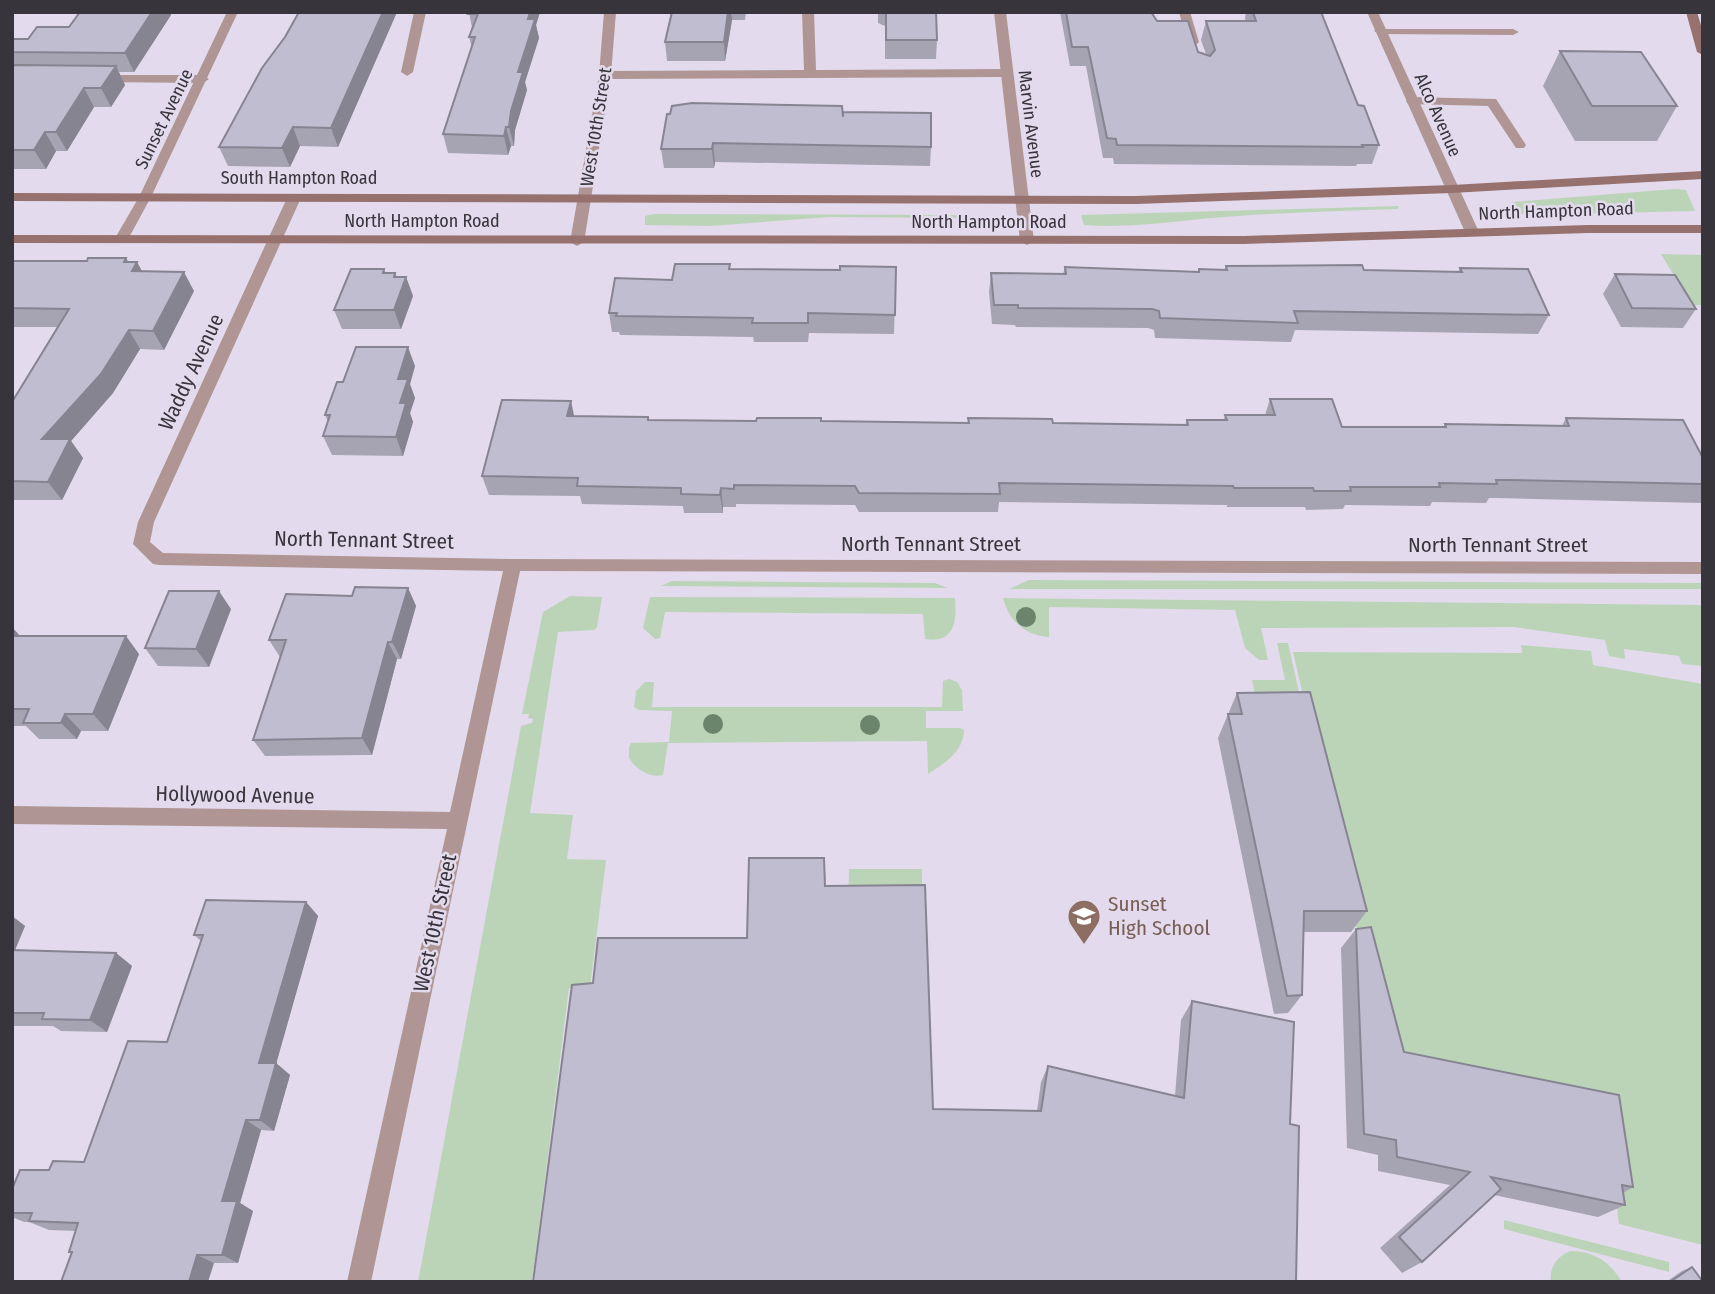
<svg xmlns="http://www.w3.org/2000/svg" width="1715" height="1294" font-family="'Fira Sans Condensed',sans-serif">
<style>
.green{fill:#bbd4b7}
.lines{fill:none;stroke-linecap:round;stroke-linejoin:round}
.lane{fill:#af9593;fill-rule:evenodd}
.street{fill:#af9593;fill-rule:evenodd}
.secondary{fill:#96716e;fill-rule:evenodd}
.tree{fill:#6b846c}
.wall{fill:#a6a3b3}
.shaded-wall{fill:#878492}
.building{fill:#c1bdd0;stroke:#878492;stroke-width:2}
.labels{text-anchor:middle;stroke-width:5;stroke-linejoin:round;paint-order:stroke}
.far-street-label{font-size:18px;fill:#37343b;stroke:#e3dbed}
.street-label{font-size:21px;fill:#37343b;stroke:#e3dbed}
.education-label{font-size:21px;fill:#785e54;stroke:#e3dbed;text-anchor:start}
</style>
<rect width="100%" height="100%" fill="#e3dbed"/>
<g class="green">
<polygon points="1675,189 1686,190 1695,211 1532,215 1519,214 1512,202"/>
<path d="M1399,206l-1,3c-53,2 -107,3 -160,7 -52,3 -102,13 -154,9l-3,-10z"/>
<polygon points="654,214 963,215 963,218 829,217 711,226 645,225 645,216"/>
<polygon points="1661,254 1703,255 1703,305 1692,305"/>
<polygon points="1029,580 1703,583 1703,589 1009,589"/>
<polygon points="672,581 935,583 947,588 661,586"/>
<polygon points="570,596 602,597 597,627 594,630 558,632 530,813 573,815 567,859 606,860 590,987 569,988 532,1282 418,1282 521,726 532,723 533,719 528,718 529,714 522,714 543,612"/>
<path d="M650,597l305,1c2,23 0,46 -30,41l-2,-25 -258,-2 -5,26 -5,1 -12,-11z"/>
<path d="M1003,598l700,7v61l-21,-2 -3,-8 -55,-7 1,10 -16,-3 -4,-16 -91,-13 -253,1 7,32h-9l-14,-12 -10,-38 -186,-3v30c-24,-1 -40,-16 -46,-39z"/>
<polygon points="1277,643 1288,643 1303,710 1258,709 1252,680 1285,680"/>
<polygon points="1521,645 1591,651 1593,665 1703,684 1703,1245 1619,1224 1604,1111 1422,1070 1380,1030 1293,652 1522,653"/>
<path d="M949,679l8,3 5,8 1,21h-37v17h34l4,2c0,21 -20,34 -36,44l-1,-33 -259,2 -5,32c-13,3 -27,-5 -34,-17v-11l2,-4 38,-1 3,-31 -33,-1 -5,-3 2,-16 9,-9h9l-2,25h290l1,-26z"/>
<polygon points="849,869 922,869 922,900 848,902"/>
<polygon points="1504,1220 1669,1262 1669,1272 1504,1229"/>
<path d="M1570,1251c24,0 40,11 52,31h-71c-2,-16 6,-25 19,-31z"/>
</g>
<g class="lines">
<g class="lane">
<polygon points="414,12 426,12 413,72 407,76 401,72"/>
<polygon points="802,12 814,12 816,70 1007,69 1013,73 1007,77 605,79 599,75 605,71 804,70"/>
<polygon points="1179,12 1190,12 1199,42 1197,44 1187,42"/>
<polygon points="1376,29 1513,29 1519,32 1513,35 1380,34 1374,31"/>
<polygon points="94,75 203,75 209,79 203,83 98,82 94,81"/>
<polygon points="1412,97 1496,99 1526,145 1524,148 1516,148 1488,106 1408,104 1406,101"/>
</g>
<g class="street">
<polygon points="227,12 238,12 151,197 126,243 116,243 114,240 139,197"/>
<polygon points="604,12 616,12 611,75 584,242 577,246 570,242 599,75"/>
<polygon points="994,12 1006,12 1034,241 1027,245 1020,241"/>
<polygon points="1367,12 1378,12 1479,232 1477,235 1467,235 1465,232"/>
<polygon points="294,194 301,198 154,522 150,542 163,553 513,559 1703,562 1703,574 520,571 371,1282 347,1282 447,829 12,824 12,806 450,812 503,571 159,565 153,564 133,544 138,522 287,198"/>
</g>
<g class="secondary">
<polygon points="1686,12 1697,12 1703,32 1703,55 1697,52"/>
<polygon points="1703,171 1703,179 1452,193 1136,204 12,201 12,193 1136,196 1452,185"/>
<polygon points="1588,225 1703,225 1703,233 1588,233 1244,244 12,243 12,235 1244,236"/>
</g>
</g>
<g class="tree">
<circle cx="1026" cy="617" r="10"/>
<circle cx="713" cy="724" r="10"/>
<circle cx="870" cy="725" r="10"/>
</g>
<g class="wall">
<polygon points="80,12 170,12 171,15 134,72 119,72 125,85 111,107 94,107 67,151 56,151 46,169 12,169 12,39 28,39 69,27"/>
<polygon points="299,12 397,12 338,147 300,146 290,167 228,166 219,147 285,37"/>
<polygon points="469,12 540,12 536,25 539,38 525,82 527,90 515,130 514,146 511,146 508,155 448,153 443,134 472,48 469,37 472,28"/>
<polygon points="671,12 746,12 745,20 732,20 725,61 667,61 665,42"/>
<polygon points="878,12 936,12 937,40 936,59 885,59 885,26 878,23"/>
<polygon points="1060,12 1151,12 1157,21 1198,52 1206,54 1201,40 1206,21 1246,21 1245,18 1246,12 1321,12 1358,105 1379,145 1372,164 1357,164 1356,166 1114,164 1113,158 1103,158 1086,66 1070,66"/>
<polygon points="1560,51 1677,106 1657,141 1575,141 1543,86"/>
<polygon points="843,117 931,147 930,166 715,162 714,168 664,168 661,149"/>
<polygon points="126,258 128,262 137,262 142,271 194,291 164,350 140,349 113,393 71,441 83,458 62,500 12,500 12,402 57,327 12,327 12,261 87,261"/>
<polygon points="1226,266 1458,272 1460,268 1549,315 1538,334 1295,330 1291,342 1155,338 1154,330 1148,328 1016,327 1015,325 992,324 989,292 991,273 1063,274 1065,267 1198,272 1199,269 1224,270"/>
<polygon points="896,267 894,334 809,333 808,342 754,342 753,337 620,335 619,332 612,332 609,313 672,280 730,269 840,270"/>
<polygon points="384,269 386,273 395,273 397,277 406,277 413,296 401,329 342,329 334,310"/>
<polygon points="1615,274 1696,309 1683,328 1621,327 1603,294"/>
<polygon points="415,366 410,384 415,398 410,413 413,422 403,456 332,455 323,436 328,422 325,415 343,382"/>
<polygon points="1270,399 1342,427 1444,427 1445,424 1562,426 1566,418 1703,458 1703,501 1702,503 1497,498 1489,498 1486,503 1432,502 1430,506 1345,505 1343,509 1306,510 1305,507 1227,507 1227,505 999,502 998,512 859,512 855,505 736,504 736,507 723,507 723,513 684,513 683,506 582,504 580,496 489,495 482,476 575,416 649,420 968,423 968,418 1053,423 1185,425 1187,420 1224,420 1225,415 1265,415"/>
<polygon points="408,588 416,606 401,659 397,659 372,755 265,756 253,740 280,657 269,640 352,596"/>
<polygon points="231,609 209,667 158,666 145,648"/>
<polygon points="12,627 20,636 139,654 108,731 81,731 77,739 39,739 26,726 12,726"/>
<polygon points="1237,693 1367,911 1351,932 1303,932 1302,995 1288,1013 1274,1014 1218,738"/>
<polygon points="825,886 933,1109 1037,1111 1041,1082 1048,1066 1175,1096 1181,1020 1192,1001 1290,1124 1296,1282 593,983 747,938"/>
<polygon points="306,902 318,916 276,1063 290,1075 274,1131 261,1130 240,1203 253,1211 238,1263 214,1263 71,1253 69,1252 76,1231 49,1230 29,1222 24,1222 12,1217 12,1189 49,1170 84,1162 167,1042 201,941 194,935"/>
<polygon points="12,916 25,926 15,950 116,953 132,966 107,1032 61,1031 53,1026 12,1026"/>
<polygon points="1356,929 1404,1052 1633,1187 1623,1193 1625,1205 1598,1217 1494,1195 1422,1262 1402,1273 1380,1248 1450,1185 1378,1171 1378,1155 1347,1148 1341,948"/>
<polygon points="1692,1267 1703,1282 1666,1282 1682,1271"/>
</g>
<g class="shaded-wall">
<polygon points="152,12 170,12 171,15 134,72 125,53"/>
<polygon points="383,12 397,12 338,147 331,128"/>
<polygon points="530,12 540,12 536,25 539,38 525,82 527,90 515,130 514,146 509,127 511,111 528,19"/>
<polygon points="728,12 731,12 732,20 725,61 724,42"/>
<polygon points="116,66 125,85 111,107 101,88"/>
<polygon points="84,88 94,107 67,151 56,132"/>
<polygon points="293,127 300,146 290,167 282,148"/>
<polygon points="506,127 511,146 508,155 504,136"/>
<polygon points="45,132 56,151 46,169 34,150"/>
<polygon points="713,143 715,162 714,168 712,149"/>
<polygon points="126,258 133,270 137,262 147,281 143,290 124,262"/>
<polygon points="184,272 194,291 164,350 153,331"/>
<polygon points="395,273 401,290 406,277 413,296 401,329 394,310 394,277"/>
<polygon points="129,330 140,349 113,393 71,441 83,458 62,500 48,482 42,439"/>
<polygon points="408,347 415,366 410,384 415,398 410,413 413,422 403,456 396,437 400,403 398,379"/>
<polygon points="571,401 575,420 567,416"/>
<polygon points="721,488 723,507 723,513 720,495"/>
<polygon points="408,588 416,606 401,659 392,642"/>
<polygon points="219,591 231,609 209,667 196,649"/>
<polygon points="12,627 24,641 12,647"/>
<polygon points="126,636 139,654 108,731 93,714"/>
<polygon points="388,642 397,659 372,755 362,738"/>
<polygon points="65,714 81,731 77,739 61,723"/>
<polygon points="306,902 318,916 273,1075 259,1063"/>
<polygon points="12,916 25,926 12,957"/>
<polygon points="116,953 132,966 107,1032 90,1020"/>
<polygon points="276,1063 290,1075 274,1131 260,1120"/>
<polygon points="246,1120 261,1130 240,1203 253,1211 238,1263 222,1255 222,1201"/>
<polygon points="197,1255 214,1263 208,1282 189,1282"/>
</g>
<g class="building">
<polygon points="80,12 152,12 125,53 12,52 12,39 28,39 37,27 69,27"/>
<polygon points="299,12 383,12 331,128 293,127 282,148 219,147 262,68 285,37"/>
<polygon points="469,12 530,12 528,19 535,19 518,72 523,72 511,111 509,127 506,127 504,136 443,134 475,37 469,37 478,14 468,14"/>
<polygon points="672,12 728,12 724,42 665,42"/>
<polygon points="886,12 936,12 937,40 886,40"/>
<polygon points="1066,12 1151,12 1157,21 1188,21 1198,52 1210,56 1215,50 1206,21 1256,21 1253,12 1321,12 1358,105 1364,106 1379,145 1362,145 1363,147 1117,145 1116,139 1107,138 1088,47 1072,47"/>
<polygon points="1560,51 1641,52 1677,106 1592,106"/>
<polygon points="12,65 116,66 101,88 84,88 56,132 45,132 34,150 12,150"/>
<polygon points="692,103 842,106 843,117 843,112 931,113 931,147 713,143 712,149 661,149 667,114 670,114 672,106"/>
<polygon points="88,258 126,258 124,262 137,262 132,271 184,272 153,331 129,330 101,374 42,439 70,439 48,482 12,481 12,402 69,309 12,308 12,261 87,261"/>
<polygon points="675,264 730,264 729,269 840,270 840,266 896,267 895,315 808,313 808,323 752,323 753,318 616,316 617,313 609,313 615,278 672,280"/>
<polygon points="1362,265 1364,270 1462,272 1460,268 1528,269 1549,315 1294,311 1298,323 1160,318 1159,311 1152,309 1018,308 1018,305 994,305 991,273 1066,274 1065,267 1199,272 1199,269 1227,270 1226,266"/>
<polygon points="351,269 384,269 383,273 395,273 394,277 406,277 394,310 334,310"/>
<polygon points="1615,274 1675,275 1696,309 1632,308"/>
<polygon points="356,347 408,347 398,379 408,379 400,403 406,403 396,437 323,436 330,415 325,415 337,382 343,382"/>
<polygon points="1270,399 1332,399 1342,427 1446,427 1445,424 1569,426 1566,418 1683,420 1703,458 1703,484 1508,480 1496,480 1497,484 1439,483 1440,487 1350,487 1351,491 1314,491 1313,488 1234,488 1233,486 999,483 1000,494 859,493 855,486 734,485 734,489 721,488 720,495 681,494 681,488 577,486 578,478 482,476 502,400 571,401 567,416 648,417 648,420 756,421 757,418 821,418 821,421 969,423 968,418 1052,419 1053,423 1188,425 1187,420 1227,420 1225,415 1275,415"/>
<polygon points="355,587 408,588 392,642 388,642 362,738 253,740 286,640 269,640 286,594 352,596"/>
<polygon points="169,591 219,591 196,649 145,648"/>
<polygon points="12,636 126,636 93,714 65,714 61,723 23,723 29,709 12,709"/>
<polygon points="1310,692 1367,911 1304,911 1302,995 1287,996 1228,714 1242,714 1237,693"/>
<polygon points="749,858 824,858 825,886 925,885 933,1109 1041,1111 1048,1066 1184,1098 1192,1001 1294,1022 1290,1124 1299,1126 1296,1282 533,1282 572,985 593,983 598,938 747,938"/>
<polygon points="206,900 306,902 259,1063 276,1063 260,1120 246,1120 222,1201 237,1201 222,1255 197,1255 189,1282 61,1282 72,1252 69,1252 78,1223 29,1221 32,1213 12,1213 12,1189 20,1170 49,1170 53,1161 84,1162 128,1041 167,1042 203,935 194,935"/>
<polygon points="1371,927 1404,1052 1619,1095 1633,1187 1622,1185 1625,1205 1491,1177 1501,1189 1422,1262 1399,1237 1470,1172 1397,1157 1396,1140 1364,1134 1356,929"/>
<polygon points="12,950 116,953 90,1020 42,1019 44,1013 12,1013"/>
<polygon points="1692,1267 1703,1282 1670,1282"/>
</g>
<defs>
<symbol id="school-pin" viewBox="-11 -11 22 30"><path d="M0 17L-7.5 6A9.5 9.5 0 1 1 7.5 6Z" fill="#8d6e63" stroke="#e3dbed"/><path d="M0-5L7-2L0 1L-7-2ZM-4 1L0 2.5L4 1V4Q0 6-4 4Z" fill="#fff"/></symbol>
</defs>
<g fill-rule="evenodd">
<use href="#school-pin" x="1065" y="897" width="38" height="52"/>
</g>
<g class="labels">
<g class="far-street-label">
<text transform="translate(1438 115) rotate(66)" y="6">Alco Avenue</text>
<text transform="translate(164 119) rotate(-64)" y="6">Sunset Avenue</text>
<text transform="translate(1031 124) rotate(83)" y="6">Marvin Avenue</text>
<text transform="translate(596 127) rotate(-81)" y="6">West 10th Street</text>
<text x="299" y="184">South Hampton Road</text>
<text transform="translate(1556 211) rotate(-2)" y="6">North Hampton Road</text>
<text x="422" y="227">North Hampton Road</text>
<text x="989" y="228">North Hampton Road</text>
</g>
<g class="street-label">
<text transform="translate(191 372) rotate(-65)" y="7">Waddy Avenue</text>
<text transform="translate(364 540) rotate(1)" y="7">North Tennant Street</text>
<text x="931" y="551">North Tennant Street</text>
<text x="1498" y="552">North Tennant Street</text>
<text transform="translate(235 795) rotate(1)" y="7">Hollywood Avenue</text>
<text transform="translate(435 923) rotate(-78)" y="7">West 10th Street</text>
</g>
<g class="education-label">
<text x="1108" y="911">Sunset<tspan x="1108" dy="24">High School</tspan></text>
</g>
</g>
<rect width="1715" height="1294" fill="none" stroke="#37343b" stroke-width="28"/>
</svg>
